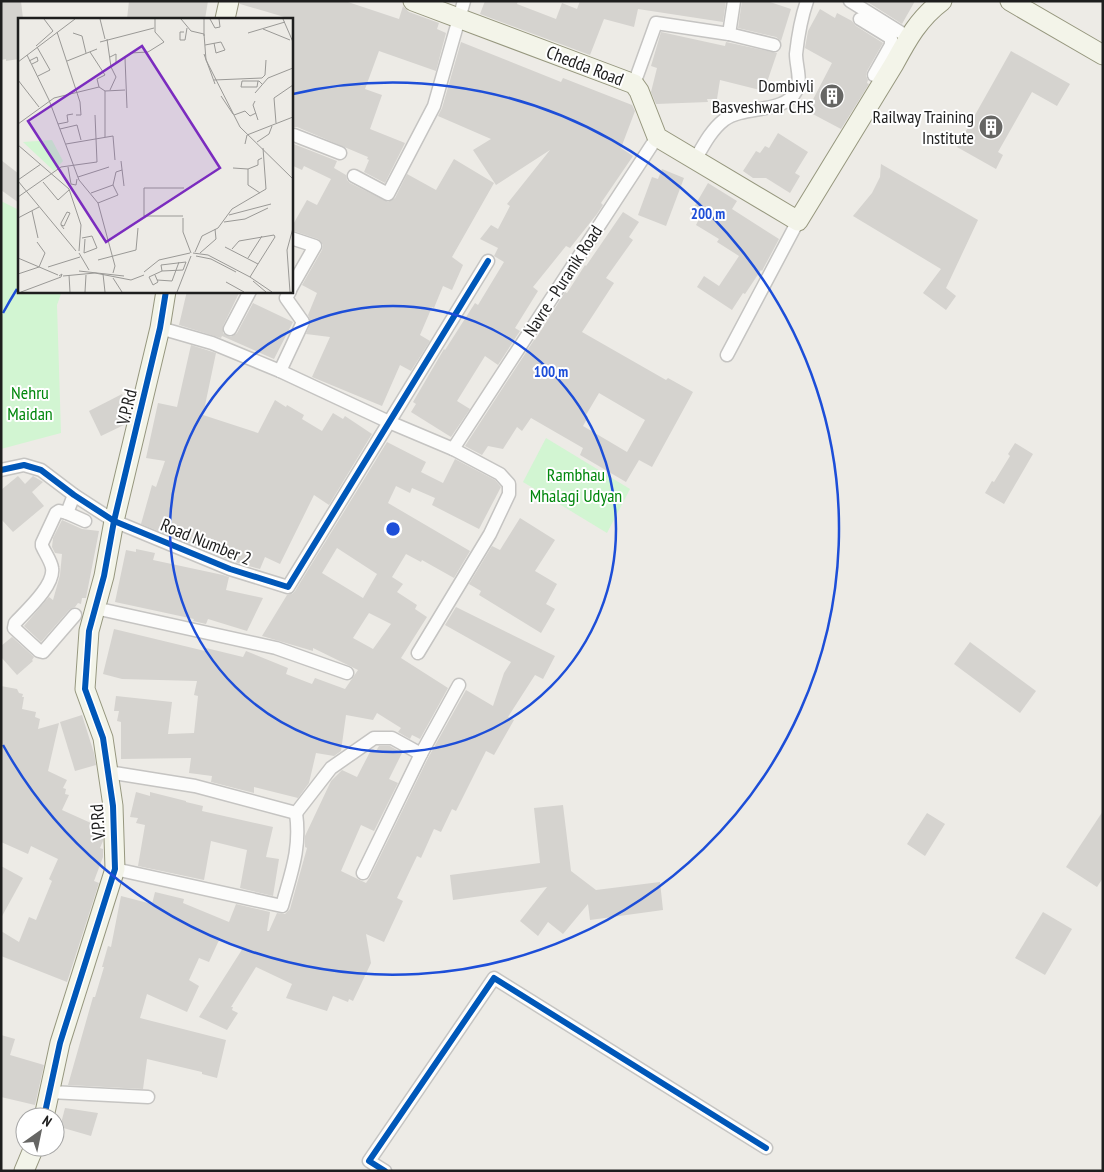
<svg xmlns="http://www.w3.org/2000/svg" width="1104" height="1172" font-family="'PT Sans Narrow',sans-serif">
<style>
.park{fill:#d2f5d2}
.building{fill:#d5d3cf;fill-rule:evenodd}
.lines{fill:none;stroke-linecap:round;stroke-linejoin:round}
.street-casing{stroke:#c5c4c2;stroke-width:15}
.secondary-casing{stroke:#96977e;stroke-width:21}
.street{stroke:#fcfcfb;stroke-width:12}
.secondary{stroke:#f3f4e9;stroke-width:19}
.cycleway-casing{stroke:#fff;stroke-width:9}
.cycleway{stroke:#0057b8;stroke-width:6}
.ring{fill:none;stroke:#1d4ed8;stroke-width:2.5}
.labels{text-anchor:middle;stroke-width:4;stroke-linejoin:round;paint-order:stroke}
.street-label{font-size:18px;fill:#1e1e1e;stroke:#fff}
.poi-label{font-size:18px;fill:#1e1e1e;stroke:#fff;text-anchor:end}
.park-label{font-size:18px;fill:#01870c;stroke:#fff}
.inset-road{fill:none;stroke:#9a9996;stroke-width:1}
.view{fill:#7b2cbf;fill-opacity:0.15;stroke:#7b2cbf;stroke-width:2.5}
.inset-edge{fill:none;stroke:#1e1e1e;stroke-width:2.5}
.centre{fill:#1d4ed8;stroke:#fff;stroke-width:2.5}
.ring-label{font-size:15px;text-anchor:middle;font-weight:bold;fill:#1d4ed8;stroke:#fff;stroke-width:4;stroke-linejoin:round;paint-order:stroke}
</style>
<rect width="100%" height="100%" fill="#edebe6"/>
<g class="park">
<polygon points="1,201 19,210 19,291 62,291 57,305 61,433 1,449"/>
<polygon points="546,438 630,489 607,533 523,482"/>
</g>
<g class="building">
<polygon points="1,1 21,1 23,19 19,19 19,59 6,61 6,59 1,60"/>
<polygon points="129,1 208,1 205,19 127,19"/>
<polygon points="240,1 345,1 399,19 403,6 409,12 439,23 437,29 446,33 436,71 379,51 365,89 382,95 370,129 405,143 385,183 364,172 369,160 367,159 368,157 297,127 291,127 291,19 240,4"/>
<polygon points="485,1 518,1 517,4 556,19 562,3 577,9 580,1 726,1 723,22 638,9 634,27 604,19 590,55 480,14"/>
<polygon points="742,1 767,1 791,9 781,41 776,37 738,28"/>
<polygon points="866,1 915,1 902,24"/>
<polygon points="820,9 835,18 837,13 852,21 856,26 883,43 867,71 866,76 868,80 867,83 869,84 841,129 807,111 832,63 805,48 808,31"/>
<polygon points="661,32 725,46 726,42 777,53 764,91 720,80 717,99 707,99 708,102 656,104 651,92 657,68 651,66"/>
<polygon points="461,42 561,82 563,78 632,105 635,111 621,148 633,156 601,203 603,205 597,214 570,248 566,246 533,287 538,291 515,328 520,331 498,365 485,356 457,401 470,409 451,437 411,412 416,404 413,402 444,349 445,350 475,303 478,305 504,262 494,256 498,248 480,239 491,225 498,229 510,206 507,204 550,150 496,185 473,150 491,139 438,116 442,108"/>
<polygon points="1011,51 1070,84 1057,106 1032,92 998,152 1003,155 996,169 957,147"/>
<polygon points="778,133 808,152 795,173 800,176 790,193 766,178 753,178 743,171 756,151 760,153 765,146 769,148"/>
<polygon points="291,143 337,161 334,168 346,175 347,180 350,183 388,202 395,198 407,174 436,190 454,159 494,183 452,257 463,265 452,290 443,286 434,308 432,307 420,335 430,341 411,371 400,365 382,406 312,377 330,337 306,334 311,322 308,315 317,293 302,285 322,250 323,245 318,239 291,230 291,228 307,200 317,205 331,179 304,166 302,170 291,165"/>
<polygon points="1,160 19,174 19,203 1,190"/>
<polygon points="881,164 978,220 946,288 956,296 946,310 923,293 941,269 853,216 872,193 880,177"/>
<polygon points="662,169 684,178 666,226 638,215 652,177 658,179"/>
<polygon points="708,183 737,201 732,209 779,239 762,271 761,270 745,294 743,293 732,310 697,287 704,276 719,286 739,256 717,242 719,239 696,225 699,219 690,214"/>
<path d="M623,212l16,10 -10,15 4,3 -27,38 8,5 -32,49 84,48 2,-2 25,14 -41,75 -13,-7 -13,22 -46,-27 3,-7 -52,-30 -9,13 -5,-4 -14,22 -15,-3 -6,9 -17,-9 69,-106h1l30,-48 2,1 18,-28 1,1zM599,393l46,27 -18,32 -44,-26 5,-9 -2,-2z"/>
<polygon points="187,291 240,291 223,326 223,333 227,336 231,337 237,333 253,303 293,322 274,359 222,336 221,338 179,325"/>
<polygon points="191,345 216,353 203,415 258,433 275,400 286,407 287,405 304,415 302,419 322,431 333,413 343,419 345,416 372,434 329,505 314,495 280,564 265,557 260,569 256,568 235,562 218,555 219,553 185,542 141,524 152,485 156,487 165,461 146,458 158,403 177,407"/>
<polygon points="122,394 129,408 126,424 101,436 89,411"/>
<path d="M387,442l39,20 -5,10 22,11 12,-24 40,21 6,7 -22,42 -47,-24 3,-7 -23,-10 -2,5 -14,-7 -8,17 82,48 -16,27 -32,-18 -1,2 -15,-8 -14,23 11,7 -6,8 20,13 -2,4 12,8 -26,41 47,30 -28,51 -8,-4 -2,4 -12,-7 3,-4 -24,-15 -4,7 -27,-5 -5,36 -7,5 -18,-3 -7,30 -11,15 -44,-11v6l-43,-11 1,-6 -23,-3 2,-15 -70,1v-37l-4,-1 2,-10h-5l2,-15 56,6 -4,32 26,-1 4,-37 -4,-1 3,-14 -75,-2 -19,-5 11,-45 91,22 1,-3 37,9 3,-6 42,17 -2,6 26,10 3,-6 30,11 13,-19 -45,-22v3l-51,-15 25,-41 5,-1 3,-3zM337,548l40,26 -14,24 -41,-25zM369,613l22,11 -18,25 -20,-11z"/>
<polygon points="1015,443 1033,454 1004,504 985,493 992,481 994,482 1010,456 1008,454"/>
<polygon points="18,476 25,484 33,476 43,482 32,492 44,506 13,532 1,519 1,490"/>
<polygon points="520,518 555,540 535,571 557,584 546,604 555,609 541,633 479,595 481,591 469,584 492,546 500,550"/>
<polygon points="62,520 82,529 99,531 86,598 82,598 81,604 78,603 75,607 69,610 41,642 24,626 49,597 53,600 60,575 62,554 55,553 52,547 53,538"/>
<polygon points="136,549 155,553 153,560 223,575 229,577 226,590 263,598 247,631 208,619 206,624 193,621 194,619 115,602 126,550 136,552"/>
<polygon points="456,607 555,656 543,679 535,675 508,717 514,720 494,755 486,751 456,811 452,809 441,832 434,829 421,858 417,856 397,898 403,901 384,942 366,934 371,963 353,1001 349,999 348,1002 333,996 327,1011 286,998 292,984 256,967 231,1007 233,1007 232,1010 238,1013 227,1030 199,1017 243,948 220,938 209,962 199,958 189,980 199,986 187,1012 147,994 140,1018 226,1040 217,1078 202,1074 202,1072 147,1059 143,1089 68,1085 93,997 95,997 104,967 102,967 108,946 111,947 121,896 152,904 155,892 184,899 183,903 229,922 236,904 270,912 267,931 269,931 277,913 285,914 290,909 307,848 305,847 305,836 331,781 342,770 357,777 371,750 373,749 376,751 379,746 390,746 402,753 389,779 398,783 374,831 361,825 341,871 366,883 370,877 428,758 466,690 493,706 504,673 511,662 445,625"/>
<polygon points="12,637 34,657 32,660 33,661 17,675 1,657 1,646"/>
<polygon points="970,642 1036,691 1020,713 954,664"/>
<polygon points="1,686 17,689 19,693 23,694 22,697 24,697 22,709 36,712 35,717 40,719 38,729 59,723 48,771 67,780 63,788 66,789 65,794 69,795 62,810 102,828 103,831 103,841 100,848 103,849 103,857 94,881 99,883 67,982 1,956 1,931 19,942 29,917 36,920 52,881 49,879 58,859 31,846 28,854 1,842"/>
<polygon points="82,715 94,753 96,765 75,771 60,722"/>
<polygon points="136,792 150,796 150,792 186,801 186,802 203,806 202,811 273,827 266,857 279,859 273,896 240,888 247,850 211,841 204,880 138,866 145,825 136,823 138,818 130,817"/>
<polygon points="563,805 571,871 596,890 660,882 663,910 590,920 588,904 563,934 548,922 538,936 520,921 547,887 453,900 450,875 540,863 534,808"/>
<polygon points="1103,811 1103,878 1097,887 1066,867"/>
<polygon points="927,813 945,824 925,856 907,844"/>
<polygon points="1,866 23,878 1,918"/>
<polygon points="1043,912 1072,929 1045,975 1015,958"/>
<polygon points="1,1035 15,1039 10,1055 44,1065 35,1105 1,1097"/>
<polygon points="65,1108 98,1113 91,1136 60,1127"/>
</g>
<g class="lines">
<defs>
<g id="street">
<polyline points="850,1 908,37"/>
<polyline points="860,19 891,38 891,45 874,75"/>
<polyline points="729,34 774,45"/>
<polyline points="634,84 656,23 729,34 734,1"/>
<polyline points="291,135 294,135 340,153"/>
<path d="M695,160c8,-14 16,-30 29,-40 20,-15 61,-6 72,-29 6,-11 0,-25 0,-37 2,-18 5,-36 11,-53"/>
<polyline points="354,176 388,194 434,106 464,1"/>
<polyline points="291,238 315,246 291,288"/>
<polyline points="160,328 212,343 280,371 389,422 453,449 500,474 509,484 509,494 490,534 418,653"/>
<polyline points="230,329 250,291"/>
<polyline points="727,355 798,221"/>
<polyline points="280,371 303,322 286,298 290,291"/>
<polyline points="453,449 657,137"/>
<polyline points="1,470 24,465 41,470 74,495 114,521 230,569 288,587 488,261"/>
<path d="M74,495l-7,18 -8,-2 -3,2 -14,30v3c3,7 9,15 10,22 3,17 -26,43 -37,55l-1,5 25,23 4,1 32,-37"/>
<polyline points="67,513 85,521"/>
<polyline points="95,608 276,648 347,673"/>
<polyline points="108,772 195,786 296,813 331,768 374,738 392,738 421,754"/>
<path d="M115,869l167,37c9,-33 19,-57 14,-93"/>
<polyline points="363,873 421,754 459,685"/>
<polyline points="50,1092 148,1097"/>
<polyline points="385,1171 369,1161 494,978 766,1148"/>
</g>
<g id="secondary">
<path d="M413,1l221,83 5,7 18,46 141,84 96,-157c13,-24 25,-46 48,-63"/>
<polyline points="1010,1 1103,55"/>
<polyline points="225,19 229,1"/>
<polyline points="44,1117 60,1043 115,869 113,806 103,738 85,689 89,631 104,576 114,521 160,328 166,291"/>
<polyline points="24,1171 34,1147"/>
</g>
</defs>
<use href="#street" class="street-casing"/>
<use href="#secondary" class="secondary-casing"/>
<use href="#street" class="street"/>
<use href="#secondary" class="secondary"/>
<defs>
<g id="cycleway">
<polyline points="1,470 24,465 41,470 74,495 114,521 230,569 288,587 488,261"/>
<polyline points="44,1117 60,1043 115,869 113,806 103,738 85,689 89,631 104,576 114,521 160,328 166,291"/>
<polyline points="385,1171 369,1161 494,978 766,1148"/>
</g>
</defs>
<use href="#cycleway" class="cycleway-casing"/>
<use href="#cycleway" class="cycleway"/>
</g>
<g class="ring">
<circle cx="393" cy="529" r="223"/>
<path d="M3 313A446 446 0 0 1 17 289M293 94A446 446 0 1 1 3 745"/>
</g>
<defs>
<symbol id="building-disc" viewBox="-11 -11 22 22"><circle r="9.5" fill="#666664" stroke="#fff"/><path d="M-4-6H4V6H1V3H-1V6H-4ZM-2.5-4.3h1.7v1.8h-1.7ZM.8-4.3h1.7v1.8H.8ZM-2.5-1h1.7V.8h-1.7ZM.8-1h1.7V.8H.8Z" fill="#fff"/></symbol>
</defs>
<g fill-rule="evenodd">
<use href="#building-disc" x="818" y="82" width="28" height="28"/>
<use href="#building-disc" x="977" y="113" width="28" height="28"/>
</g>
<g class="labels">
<g class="street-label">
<text transform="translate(585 66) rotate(21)" y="6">Chedda Road</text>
<text transform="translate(563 281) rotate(-57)" y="6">Navre - Puranik Road</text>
<text transform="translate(127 407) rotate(-77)" y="6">V.P.Rd</text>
<text transform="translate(206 542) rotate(22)" y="6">Road Number 2</text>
<text transform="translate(98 822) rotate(-94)" y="6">V.P.Rd</text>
</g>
<g class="poi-label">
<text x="814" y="92">Dombivli<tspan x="814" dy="21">Basveshwar CHS</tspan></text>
<text x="974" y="123">Railway Training<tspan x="974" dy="21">Institute</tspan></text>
</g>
<g class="park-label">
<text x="30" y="399">Nehru<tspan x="30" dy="21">Maidan</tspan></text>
<text x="576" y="481">Rambhau<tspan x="576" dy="21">Mhalagi Udyan</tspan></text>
</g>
</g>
<g transform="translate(18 18)">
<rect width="275" height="275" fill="#edebe6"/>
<path d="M34,122l11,21 -9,10 -31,-29z" fill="#d2f5d2"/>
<path class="inset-road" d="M82,1l5,20M163,1l10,12 13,3 2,26 34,67 53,52M186,1v17M192,1l5,9 5,-1 -1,-8M265,1l10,23M245,11l27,11M39,14l23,70 1,13h-5M166,14h-4v8h5l2,-12M55,15l9,3 4,17M230,15l37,-11M89,21l4,28 5,10 -6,13M82,24l54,-14M187,27l16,-3 4,8 -9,3 -2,-10M18,28l17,-15 -9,-12M19,29l13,23 -12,6M72,34l15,23 -8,4 2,8M186,36l11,30M9,37l22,45 30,80 19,23 17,63 -2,7M92,39l6,-3v10M11,43l8,-4 1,4 -6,3M49,43l30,-12M0,44l57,-43M0,62l21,27M196,62l48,-2 3,-3 1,-15M240,63l-1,6h-16l1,-6h17l3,3M237,75l13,-15 25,-10M203,78l12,18M237,83l-2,4 5,15M109,90l-2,-50 5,-5 18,-1 16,-10 -9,-10v-13M216,97l11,-4 5,5 6,-3M258,105l-2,-25 19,-13M0,106l36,-26 45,-11 6,4 20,-1M40,106l10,-2 -1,-7 6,-1M42,111l17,-4 4,15M87,119v-46M239,124l12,-8 3,-8M48,126l47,-8 2,24M227,126l2,-9 46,-18M0,127l51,44 12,36 -2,26M103,143l3,25M50,149l3,17 5,1 1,-6M215,150l15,1 10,-4v-5l4,-2M230,151v16l12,8M60,159l31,-10M0,162l23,-16M0,163l58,70M25,164l15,18 11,-10M73,175l22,-8 3,-13 6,-2M0,179l43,-30 36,-5 -2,-47M80,185l20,-8 -5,-10M14,193l6,27M211,197l42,-11M165,198h-39v-28h40M0,200l21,-11M165,200v14l8,21M206,204l21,-3 23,-11M43,207l3,1 6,-13 -3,-1 -6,11v2l3,4M64,220l10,-2 5,12 -13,5 1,-14M207,229l33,17 -8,13M214,231l7,-8 35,-6 1,2 -17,27M177,234l7,-16 16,-8 14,-19 34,-20 -3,-41M61,235l10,17M175,235l15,2 42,22 22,15M182,235l16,-14 -1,-10M178,238l15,3 25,13M0,240l40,17M230,240l14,-22M80,242l38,-10 2,-22M30,249l32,-10M61,253l45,5M126,254l15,-12 31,-7M0,256l21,-7 6,-14 -8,-11M85,256l2,18M51,257l1,17M137,257l3,7 -5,3 -4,-8 13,-6 21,-1 3,-8 -25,3 1,6M45,258l32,-3 36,7 13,-5M95,260l9,14M139,262l15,1 7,-19M235,263l13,11M208,264l18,10M3,274l40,-15 1,-3 -3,2M67,274l1,-17M159,274l14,-36M272,274l-3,-42 6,-22"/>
<path class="view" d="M124,28l78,122 -114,74 -78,-121z"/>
<rect width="275" height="275" class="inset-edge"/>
</g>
<circle cx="393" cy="529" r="8" class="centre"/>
<g class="ring-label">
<text x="708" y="219">200 m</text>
<text x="551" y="377">100 m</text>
</g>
<rect width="1104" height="1172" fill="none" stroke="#1e1e1e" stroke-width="5"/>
<g transform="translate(40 1132) rotate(33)"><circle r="24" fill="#ffffff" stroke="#a5a5a5"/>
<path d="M0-4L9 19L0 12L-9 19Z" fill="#666664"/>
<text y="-8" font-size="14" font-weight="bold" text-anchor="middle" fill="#1e1e1e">N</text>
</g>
</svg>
